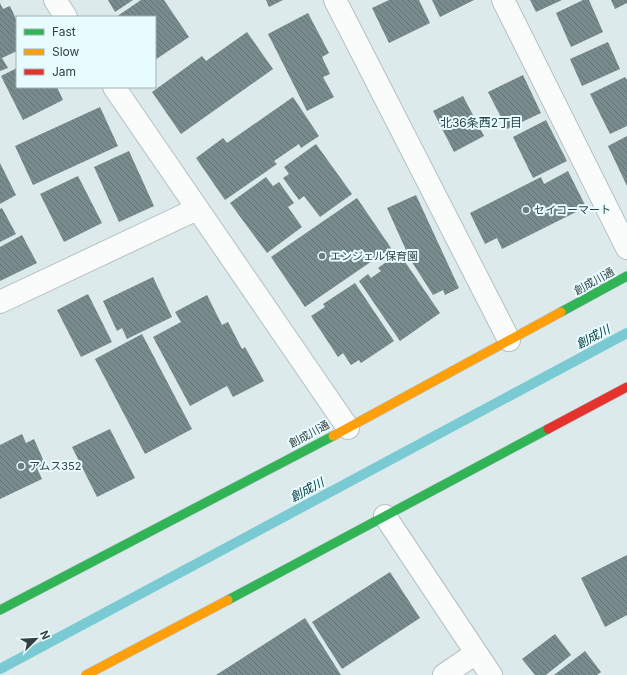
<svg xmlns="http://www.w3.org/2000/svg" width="627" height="675" font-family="Inter,'Noto Sans JP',sans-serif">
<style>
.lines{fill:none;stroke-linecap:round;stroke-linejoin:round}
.stream{stroke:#79cad2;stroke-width:10}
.building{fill:url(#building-back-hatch)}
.street-casing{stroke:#b4c0c1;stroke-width:24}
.fast-casing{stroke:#b4c0c1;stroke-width:10}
.slow-casing{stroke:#b4c0c1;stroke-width:10}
.jam-casing{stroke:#b4c0c1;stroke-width:10}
.street{stroke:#fafcfc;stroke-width:22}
.fast{stroke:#30b455;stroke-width:9}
.slow{stroke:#ff9f0a;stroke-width:9}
.jam{stroke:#e5322d;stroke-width:9}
.poi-dot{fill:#6f7b7c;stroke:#e7fcfe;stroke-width:1.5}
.labels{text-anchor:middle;stroke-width:4;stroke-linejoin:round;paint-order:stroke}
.poi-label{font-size:11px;fill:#353f40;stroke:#e7fcfe;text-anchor:start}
.street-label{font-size:11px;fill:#353f40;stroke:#e7fcfe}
.neighbourhood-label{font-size:12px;fill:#2e4547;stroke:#e7fcfe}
.water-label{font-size:12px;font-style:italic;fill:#00373b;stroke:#e7fcfe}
</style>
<defs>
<pattern id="building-back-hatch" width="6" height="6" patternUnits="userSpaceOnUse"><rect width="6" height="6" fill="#788b8d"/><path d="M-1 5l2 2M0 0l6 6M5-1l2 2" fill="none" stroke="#637375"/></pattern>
</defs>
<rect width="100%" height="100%" fill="#dceaec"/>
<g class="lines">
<polyline class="stream" points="0,669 627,333"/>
</g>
<g class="building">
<polygon points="108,0 133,0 115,12"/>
<polygon points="141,0 164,0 189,37 155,60 155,17 116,17"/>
<polygon points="266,0 283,0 269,7"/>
<polygon points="389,0 419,0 430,23 389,43 372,8"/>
<polygon points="432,0 474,0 440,17"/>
<polygon points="530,0 562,0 536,12"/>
<polygon points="583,0 589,0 603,32 571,47 556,13"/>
<polygon points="611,0 627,0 627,3 615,9"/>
<polygon points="0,3 3,9 10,6 17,21 17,51 2,58 8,68 0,71"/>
<polygon points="308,13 329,53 322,57 330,74 323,77 334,97 307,111 268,34"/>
<polygon points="247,32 273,69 181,134 152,92 202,56 206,61"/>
<polygon points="608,42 620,69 582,86 570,59"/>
<polygon points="17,68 17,87 57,87 63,100 23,120 1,76"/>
<polygon points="523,75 541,113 507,129 488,92"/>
<polygon points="625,77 627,80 627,126 610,134 590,94"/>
<polygon points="463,96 484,136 454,152 433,111"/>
<polygon points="293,97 319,136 301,148 299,144 274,161 277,164 225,200 196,158 223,138 227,143"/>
<polygon points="100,107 118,146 33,185 15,146"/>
<polygon points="546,120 567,161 533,178 513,137"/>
<polygon points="627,136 627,186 608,146"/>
<polygon points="316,144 352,194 320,217 304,196 299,200 283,178 289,174 284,167"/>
<polygon points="129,151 154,206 119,222 94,167"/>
<polygon points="0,163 16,195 0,204"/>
<polygon points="568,171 586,207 502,249 497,238 485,244 470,213 541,177 544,184"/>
<polygon points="78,176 102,223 64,242 40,194"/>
<polygon points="266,177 273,186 279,182 294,203 288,207 302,227 267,253 230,203"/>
<polygon points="416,195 459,288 445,295 443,290 433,295 410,259 387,208"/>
<polygon points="357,198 391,248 305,307 271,257"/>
<polygon points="2,208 16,234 0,242 0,209"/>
<polygon points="22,235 37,263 0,281 0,247"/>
<polygon points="399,253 440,313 400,341 359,281 368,274 371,278 381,271 378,268"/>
<polygon points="153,277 172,317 127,339 122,328 117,331 103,301"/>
<polygon points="355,283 394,341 361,363 359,360 351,365 343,353 338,357 311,316 325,307 323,304"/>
<polygon points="88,294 112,342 81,357 57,310"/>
<polygon points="207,295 222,325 228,322 242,349 245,347 264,381 233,397 227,386 190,406 153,337 181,322 175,312"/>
<polygon points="142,334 192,429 145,454 95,359"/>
<polygon points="110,429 135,478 97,497 72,447"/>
<polygon points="22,434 26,443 34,439 45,464 37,468 42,479 0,499 0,445"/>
<polygon points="627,555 627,615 605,627 581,578"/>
<polygon points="390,572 420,618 342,669 312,622"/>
<polygon points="305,618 341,675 216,675"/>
<polygon points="555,634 571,655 546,675 535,675 522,659"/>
<polygon points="585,651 601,672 597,675 554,675"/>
</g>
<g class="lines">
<defs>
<g id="street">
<polyline points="55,0 66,17"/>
<polyline points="335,0 509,340"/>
<polyline points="503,0 627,248"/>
<polyline points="114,87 348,428"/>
<polyline points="0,302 197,209"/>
<polyline points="385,516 491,675"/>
<polyline points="444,675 476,653"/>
</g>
<g id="fast">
<polyline points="561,312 627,276"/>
<polyline points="228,600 548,429"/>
<polyline points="0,610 333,436"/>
</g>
<g id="slow">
<polyline points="333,436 561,312"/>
<polyline points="86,675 228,600"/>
</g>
<polyline id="jam" points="548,429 627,387"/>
</defs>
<use href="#street" class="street-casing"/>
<use href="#fast" class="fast-casing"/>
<use href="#slow" class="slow-casing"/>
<use href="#jam" class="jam-casing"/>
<use href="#street" class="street"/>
<use href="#fast" class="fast"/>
<use href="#slow" class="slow"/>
<use href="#jam" class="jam"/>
</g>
<g class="poi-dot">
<circle cx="526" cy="210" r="4"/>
<circle cx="322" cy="256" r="4"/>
<circle cx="21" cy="466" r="4"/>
</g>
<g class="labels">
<g class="poi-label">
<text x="534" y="214">セイコーマート</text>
<text x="330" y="260">エンジェル保育園</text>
<text x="29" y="470">アムス352</text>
</g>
<g class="street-label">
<text transform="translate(594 281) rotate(-29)" y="4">創成川通</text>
<text transform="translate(309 434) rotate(-28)" y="4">創成川通</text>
</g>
<g class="neighbourhood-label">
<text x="481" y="127">北36条西2丁目</text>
</g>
<g class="water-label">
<text transform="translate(593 337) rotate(-28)" y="4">創成川</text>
<text transform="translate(307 490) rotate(-28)" y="4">創成川</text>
</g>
</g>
<rect x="16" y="16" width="140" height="72" fill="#e7fcfe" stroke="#a0b0b2"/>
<rect x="24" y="29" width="20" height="6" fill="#30b455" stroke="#a0b0b2"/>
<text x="52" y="36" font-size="12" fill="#353f40">Fast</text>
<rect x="24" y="49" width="20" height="6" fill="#ff9f0a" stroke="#a0b0b2"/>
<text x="52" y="56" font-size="12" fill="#353f40">Slow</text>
<rect x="24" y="69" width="20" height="6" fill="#e5322d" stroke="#a0b0b2"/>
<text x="52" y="76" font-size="12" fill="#353f40">Jam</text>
<g transform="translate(36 639) rotate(66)" stroke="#e7fcfe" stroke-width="3" paint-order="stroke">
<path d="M0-3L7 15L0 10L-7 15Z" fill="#353f40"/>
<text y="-6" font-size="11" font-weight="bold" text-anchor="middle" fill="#353f40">N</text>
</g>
</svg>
